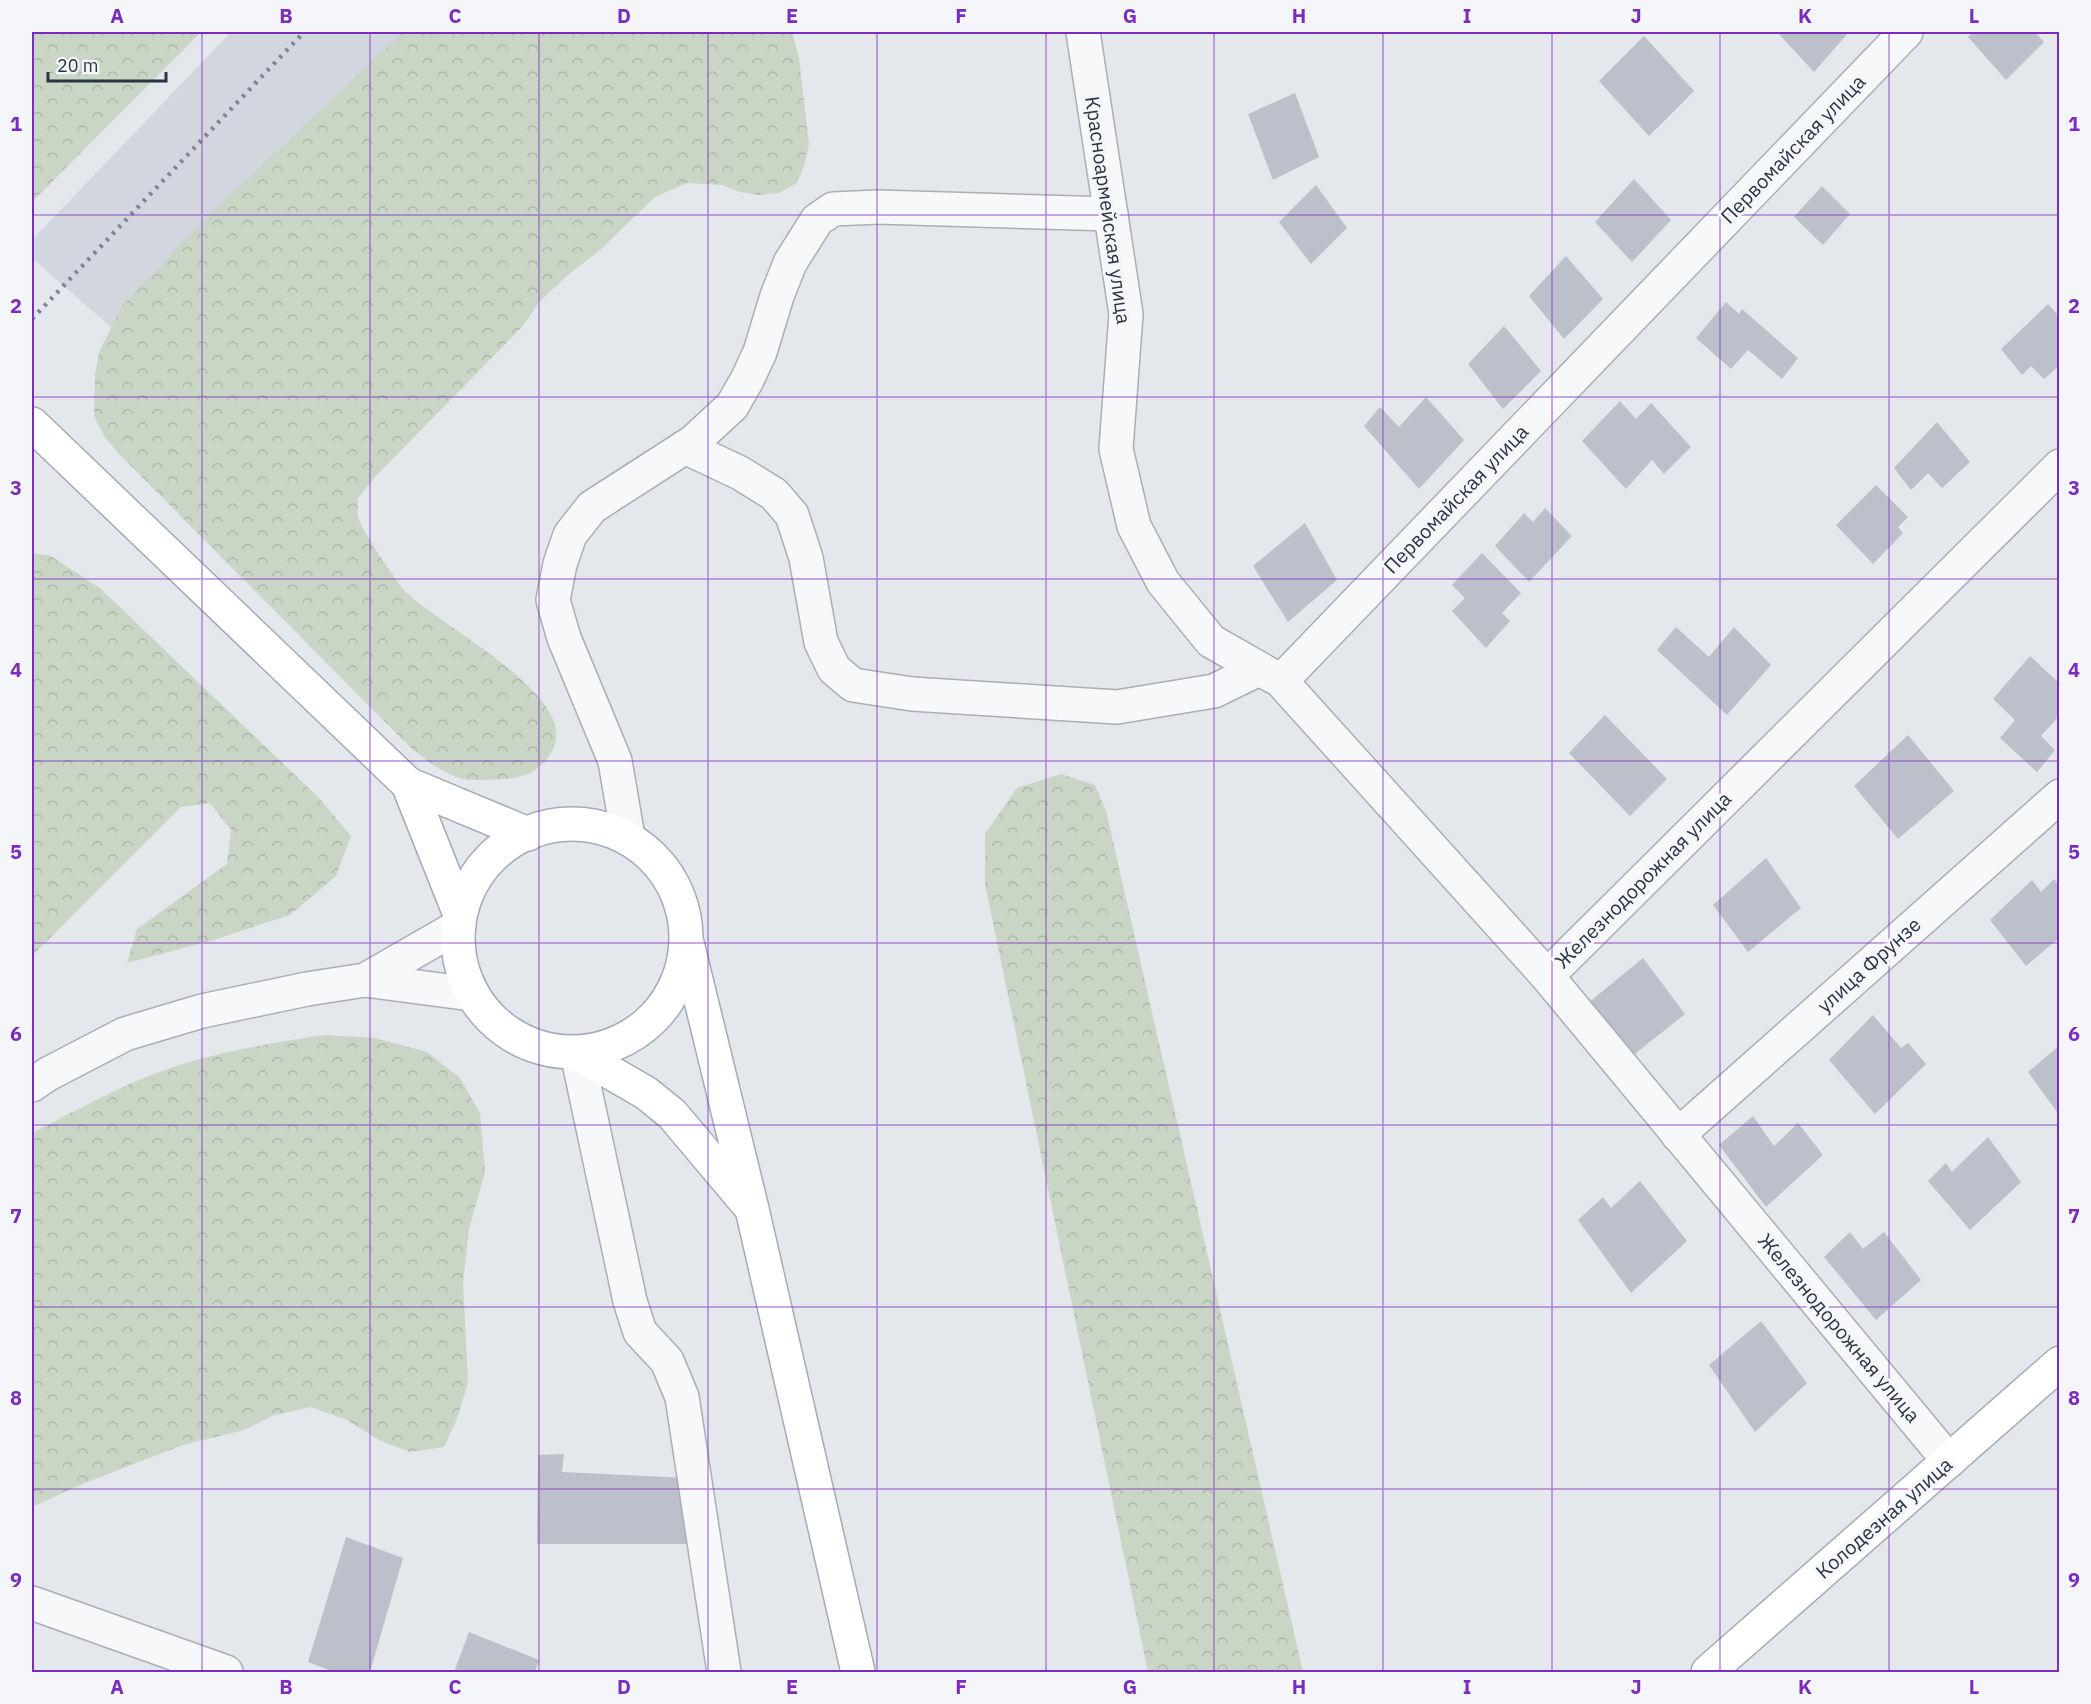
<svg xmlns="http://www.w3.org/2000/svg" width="2091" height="1704" font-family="'IBM Plex Sans',sans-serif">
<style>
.built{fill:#d2d6de}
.forest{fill:url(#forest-crowns)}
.building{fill:#bbc0ca}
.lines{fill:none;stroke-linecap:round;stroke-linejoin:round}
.minor-casing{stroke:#a9aeb7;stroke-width:36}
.major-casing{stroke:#a3abb8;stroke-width:36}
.minor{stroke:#f7f8fa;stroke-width:33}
.major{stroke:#fff;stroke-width:33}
.rail{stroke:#7d8696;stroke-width:4.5;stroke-dasharray:3 6;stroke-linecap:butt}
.grid{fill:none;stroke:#7b2cbf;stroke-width:1.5;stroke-opacity:0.55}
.labels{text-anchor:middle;stroke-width:6;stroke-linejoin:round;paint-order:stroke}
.street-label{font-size:20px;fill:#2b3445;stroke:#f4f6f9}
.neatline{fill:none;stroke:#7b2cbf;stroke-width:2}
.grid-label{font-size:20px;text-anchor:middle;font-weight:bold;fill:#7b2cbf}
</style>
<defs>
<pattern id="forest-crowns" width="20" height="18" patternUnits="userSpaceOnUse" patternTransform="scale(1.5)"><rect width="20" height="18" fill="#c9d6c5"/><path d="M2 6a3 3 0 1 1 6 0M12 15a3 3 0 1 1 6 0" fill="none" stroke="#adb8ab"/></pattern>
</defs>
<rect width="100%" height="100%" fill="#e4e7ec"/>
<polygon class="built" points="231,32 421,32 112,328 32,258 32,240"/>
<g class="forest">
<polygon points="32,32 201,32 32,202"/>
<path d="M403,32h389l7,26 10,86 -5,22 -7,17 -18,10 -20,2 -19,-3 -18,-7 -35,-2 -32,14 -55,53 -32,25 -28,26 -19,27 -146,149 -17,21c0,7 -1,16 1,22 3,10 37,61 45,70 30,33 180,107 148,161 -18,31 -44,28 -76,29 -25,1 -45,-17 -64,-31l-293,-295 -15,-18 -10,-20 1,-41 4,-23 23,-46 85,-89z"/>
<polygon points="32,553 51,556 101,589 319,798 351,836 336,876 290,915 214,940 127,963 137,929 227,864 231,830 210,803 181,807 32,956"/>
<polygon points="1061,774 1095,785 1106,811 1303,1672 1148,1672 985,884 985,834 1017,788"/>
<path d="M324,1035l51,3 52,14 33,26 20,35 5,59 -16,57 -6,54 5,100 -11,36 -13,28 -34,5 -29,-11 -36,-22 -35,-12 -38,9 -28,14 -61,15 -96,37 -55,25v-374c49,-25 98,-53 151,-69 46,-14 93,-22 141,-29z"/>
</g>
<g class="building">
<polygon points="1777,32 1849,32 1814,72"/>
<polygon points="1973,32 2035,32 2044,42 2006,80 1968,37"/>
<polygon points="1644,36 1694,91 1649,136 1599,81"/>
<polygon points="1295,93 1319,157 1273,180 1248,114"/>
<polygon points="1634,179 1671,220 1632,262 1595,222"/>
<polygon points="1316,185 1347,228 1311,264 1279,222"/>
<polygon points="1822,186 1850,214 1823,245 1794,217"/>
<polygon points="1566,256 1603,299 1564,339 1529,296"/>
<polygon points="1726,302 1739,314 1742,309 1798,358 1782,379 1748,350 1731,369 1696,338"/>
<polygon points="2048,304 2060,317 2060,365 2044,379 2031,366 2022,375 2001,349"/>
<polygon points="1504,326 1541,371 1503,409 1468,364"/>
<polygon points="1426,397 1464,440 1419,489 1364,426 1380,407 1399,427"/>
<polygon points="1620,401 1636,419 1651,403 1691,447 1664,474 1652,460 1626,489 1582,441"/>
<polygon points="1937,422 1970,462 1942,488 1928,473 1911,490 1894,468"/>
<polygon points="1876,485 1908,517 1898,527 1903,533 1873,564 1836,525"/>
<polygon points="1545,508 1572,536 1529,582 1495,546 1524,513 1533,522"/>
<polygon points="1305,523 1337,580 1288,622 1253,566"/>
<polygon points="1482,553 1521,593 1502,613 1510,621 1486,648 1452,611 1465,598 1452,585"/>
<polygon points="1676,627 1709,657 1734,627 1771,665 1727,715 1657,650"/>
<polygon points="2030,656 2060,684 2060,715 2041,736 2055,750 2037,772 2000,738 2015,720 1993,699"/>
<polygon points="1605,715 1667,779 1630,816 1569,753"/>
<polygon points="1908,735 1954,791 1898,839 1854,786"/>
<polygon points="1766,858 1801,908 1748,952 1713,905"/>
<polygon points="2054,879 2060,886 2060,941 2058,939 2026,966 1990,920 2032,880 2041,892"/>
<polygon points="1643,958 1685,1014 1631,1057 1587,1004"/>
<polygon points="1873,1015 1901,1048 1908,1043 1926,1064 1875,1114 1829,1060"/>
<polygon points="2060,1045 2060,1116 2028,1072"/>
<polygon points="1753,1116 1774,1146 1798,1123 1823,1155 1766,1207 1719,1145"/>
<polygon points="1988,1137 2021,1182 1970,1230 1928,1181 1946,1163 1952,1172"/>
<polygon points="1640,1181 1687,1241 1631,1293 1578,1220 1603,1197 1611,1208"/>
<polygon points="1850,1232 1863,1249 1884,1232 1921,1280 1876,1320 1824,1257"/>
<polygon points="1761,1321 1807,1383 1755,1432 1709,1365"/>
<polygon points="564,1454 562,1472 686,1478 688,1544 537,1544 538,1455"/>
<polygon points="346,1537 403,1558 370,1672 334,1672 308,1662"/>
<polygon points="469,1632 539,1660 535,1672 454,1672"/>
</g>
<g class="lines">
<defs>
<g id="minor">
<polyline points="1083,32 1126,314 1116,449 1134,526 1163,582 1211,641 1274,677"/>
<polyline points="685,447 740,473 774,494 792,515 806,558 821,642 834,669 853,685 912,694 1117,707 1214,691 1259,669"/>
<polyline points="628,837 615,761 564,638 553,600 560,564 570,535 592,507 693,442 732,406 747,380 760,352 777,296 790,263 817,220 833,209 878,207 1111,214"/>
<polyline points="1547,976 1281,681 1906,32"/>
<polyline points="365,980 459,926"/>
<polyline points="577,1053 630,1301 640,1332 667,1361 682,1397 724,1672"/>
<polyline points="32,1085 48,1074 125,1034 202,1011 307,989 365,980 471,994"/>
<polyline points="1678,1135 2060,796"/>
<polyline points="1949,1461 1547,976 2060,466"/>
<polyline points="32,1603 226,1672"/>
</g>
<g id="major">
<polyline points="32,424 408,784 528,834"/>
<polyline points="408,784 459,912"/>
<circle cx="572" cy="938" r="114"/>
<polyline points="687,943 752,1209 858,1672"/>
<polyline points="577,1053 646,1093 672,1114 747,1203"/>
<polyline points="1708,1672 2060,1363"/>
</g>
</defs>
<use href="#minor" class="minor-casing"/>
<use href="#major" class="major-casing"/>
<use href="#minor" class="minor"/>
<use href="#major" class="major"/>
<polyline class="rail" points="32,319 304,32"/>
</g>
<path class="grid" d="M202,32v1640M370,32v1640M539,32v1640M708,32v1640M877,32v1640M1046,32v1640M1214,32v1640M1383,32v1640M1552,32v1640M1720,32v1640M1889,32v1640M32,215h2028M32,397h2028M32,579h2028M32,761h2028M32,943h2028M32,1125h2028M32,1307h2028M32,1489h2028"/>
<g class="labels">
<g class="street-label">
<text transform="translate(1793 149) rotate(-46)" y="7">Первомайская улица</text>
<text transform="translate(1108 210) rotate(82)" y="7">Красноармейская улица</text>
<text transform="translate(1456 499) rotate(-46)" y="7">Первомайская улица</text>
<text transform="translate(1643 880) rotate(-45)" y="7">Железнодорожная улица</text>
<text transform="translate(1869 965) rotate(-42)" y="7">улица Фрунзе</text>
<text transform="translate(1839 1328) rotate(50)" y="7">Железнодорожная улица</text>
<text transform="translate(1884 1518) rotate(-41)" y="7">Колодезная улица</text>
</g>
</g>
<rect width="2091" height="1704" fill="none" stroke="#f4f6f9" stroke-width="66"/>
<path d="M48 72v9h118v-9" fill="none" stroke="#2b3445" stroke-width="3"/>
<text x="57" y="72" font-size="18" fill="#2b3445" stroke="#f4f6f9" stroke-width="4.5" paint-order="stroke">20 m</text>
<rect x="33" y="33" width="2025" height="1638" class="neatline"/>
<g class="grid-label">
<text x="117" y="23">A</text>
<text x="286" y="23">B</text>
<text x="455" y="23">C</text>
<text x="624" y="23">D</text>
<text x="792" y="23">E</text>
<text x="961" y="23">F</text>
<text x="1130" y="23">G</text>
<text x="1299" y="23">H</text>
<text x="1467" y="23">I</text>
<text x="1636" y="23">J</text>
<text x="1805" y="23">K</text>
<text x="1974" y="23">L</text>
<text x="16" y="131">1</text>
<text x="2074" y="131">1</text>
<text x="16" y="313">2</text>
<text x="2074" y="313">2</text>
<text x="16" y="495">3</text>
<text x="2074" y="495">3</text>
<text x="16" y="677">4</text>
<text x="2074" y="677">4</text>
<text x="16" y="859">5</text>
<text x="2074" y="859">5</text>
<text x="16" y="1041">6</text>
<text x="2074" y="1041">6</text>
<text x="16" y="1223">7</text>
<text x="2074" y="1223">7</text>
<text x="16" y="1405">8</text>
<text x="2074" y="1405">8</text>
<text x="16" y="1587">9</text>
<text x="2074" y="1587">9</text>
<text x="117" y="1694">A</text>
<text x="286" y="1694">B</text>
<text x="455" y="1694">C</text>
<text x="624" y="1694">D</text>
<text x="792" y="1694">E</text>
<text x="961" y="1694">F</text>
<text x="1130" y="1694">G</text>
<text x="1299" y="1694">H</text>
<text x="1467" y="1694">I</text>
<text x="1636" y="1694">J</text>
<text x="1805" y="1694">K</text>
<text x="1974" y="1694">L</text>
</g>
</svg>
